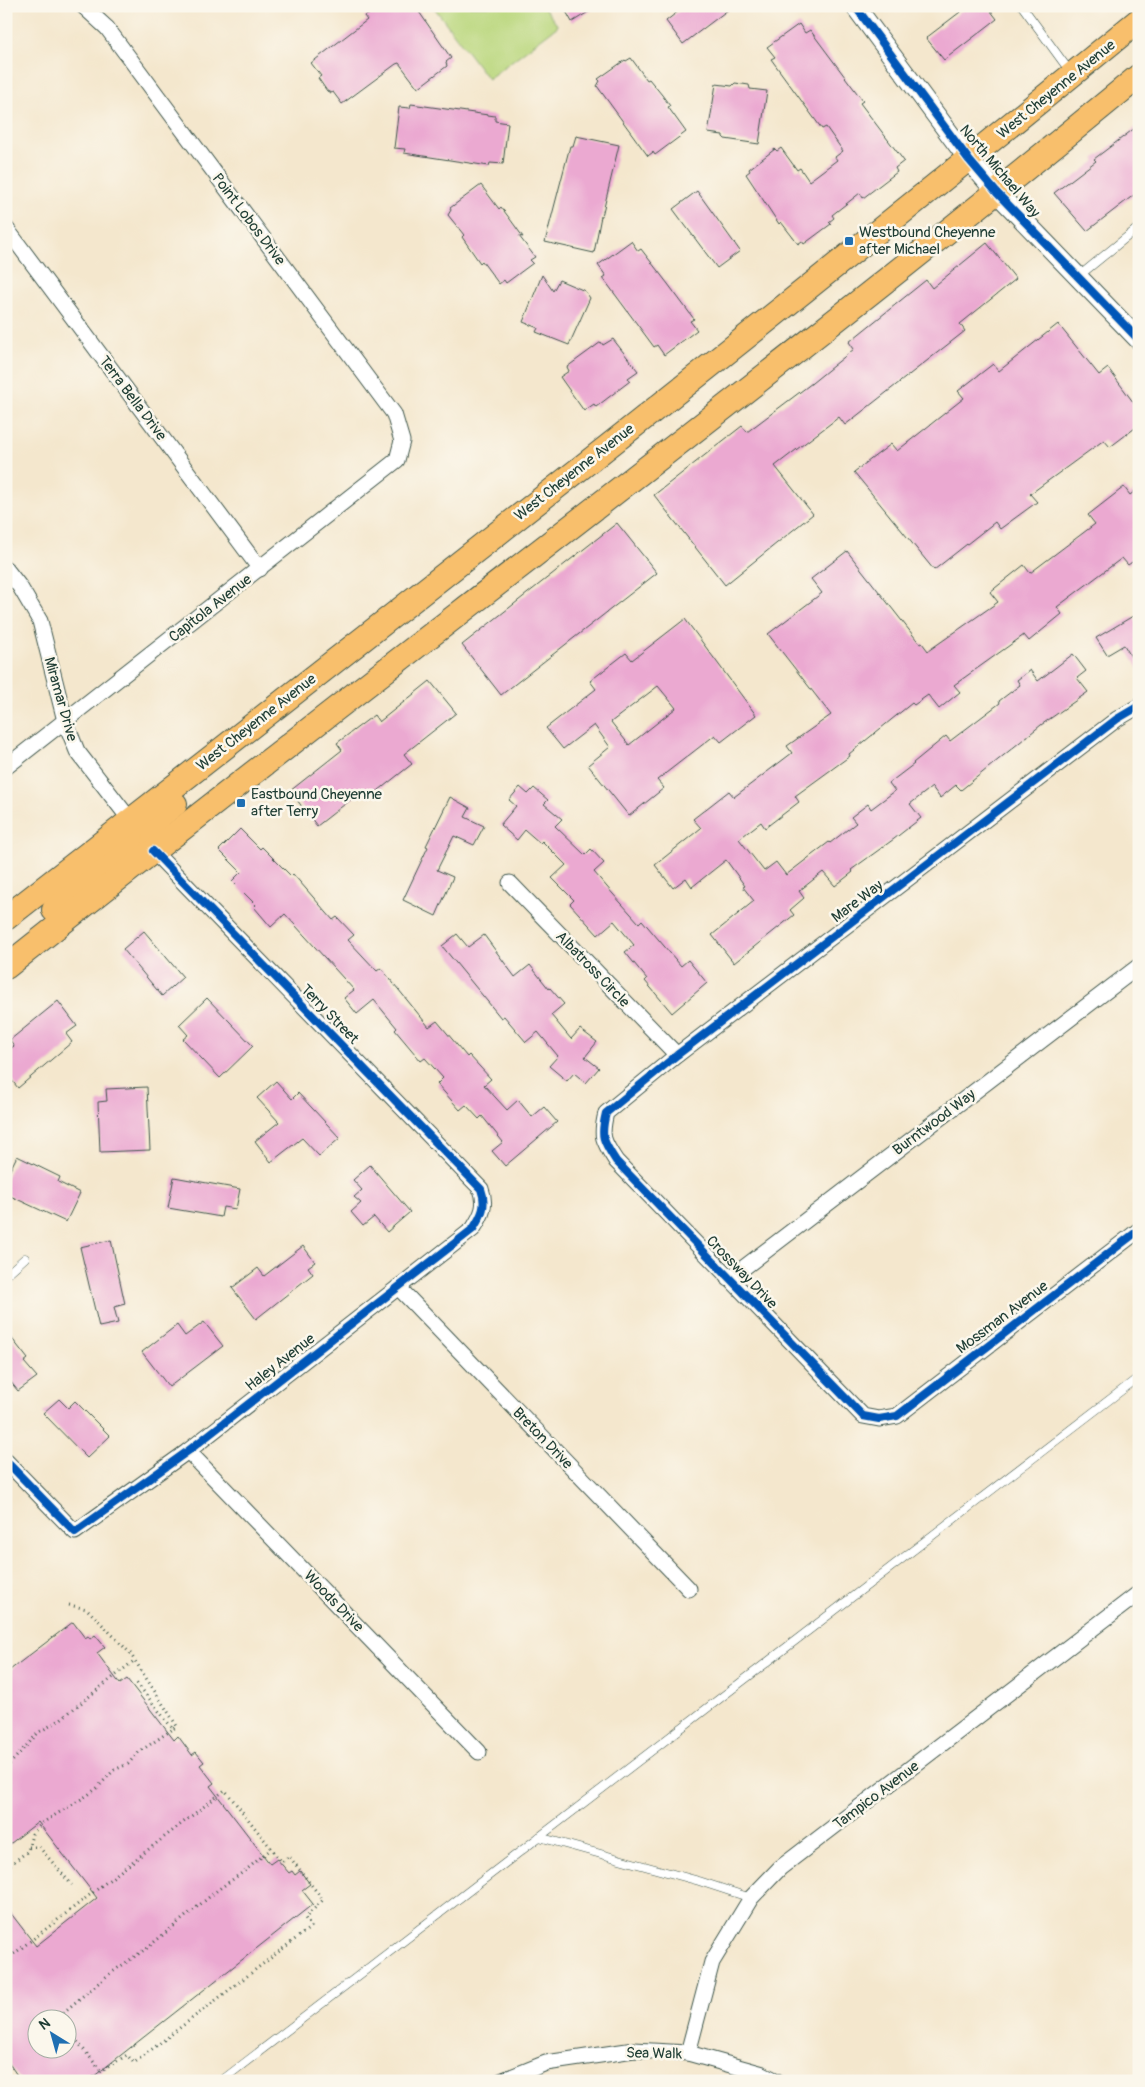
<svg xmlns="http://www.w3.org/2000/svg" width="1145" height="2087" font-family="Pangolin,sans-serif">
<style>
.green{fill:#bad77d;stroke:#6c8a58}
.building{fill:#eba9d1;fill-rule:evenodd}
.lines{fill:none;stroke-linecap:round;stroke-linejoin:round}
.service-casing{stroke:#3f564b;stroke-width:9}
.minor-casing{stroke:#3f564b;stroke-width:17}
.tertiary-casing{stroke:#3f564b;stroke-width:21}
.primary-casing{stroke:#3f564b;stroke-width:26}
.path{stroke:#3f564b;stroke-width:3;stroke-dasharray:1 4;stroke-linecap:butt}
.service{stroke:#fff;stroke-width:8}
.minor{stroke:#fff;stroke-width:15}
.tertiary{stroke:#fff;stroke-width:19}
.primary{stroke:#f8bf6c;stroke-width:24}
.cycleway-casing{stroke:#fbf7ec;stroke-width:11}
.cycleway{stroke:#0057b8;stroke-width:8}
.poi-dot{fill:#1f6fb2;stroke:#fbf7ec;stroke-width:2}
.labels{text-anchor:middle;stroke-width:5;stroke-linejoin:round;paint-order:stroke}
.street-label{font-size:15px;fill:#1f3d34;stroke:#fbf7ec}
.poi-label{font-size:15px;fill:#1f3d34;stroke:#fbf7ec;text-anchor:start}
</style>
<rect width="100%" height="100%" fill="#fbf7ec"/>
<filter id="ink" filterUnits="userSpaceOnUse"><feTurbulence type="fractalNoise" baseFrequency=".02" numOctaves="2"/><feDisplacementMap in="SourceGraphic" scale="10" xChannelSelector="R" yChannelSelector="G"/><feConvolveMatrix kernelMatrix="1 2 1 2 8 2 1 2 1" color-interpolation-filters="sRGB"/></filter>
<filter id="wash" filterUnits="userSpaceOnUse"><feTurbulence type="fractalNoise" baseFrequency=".0096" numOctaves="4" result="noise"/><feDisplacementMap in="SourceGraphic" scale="20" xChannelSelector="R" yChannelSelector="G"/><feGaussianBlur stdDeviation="1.12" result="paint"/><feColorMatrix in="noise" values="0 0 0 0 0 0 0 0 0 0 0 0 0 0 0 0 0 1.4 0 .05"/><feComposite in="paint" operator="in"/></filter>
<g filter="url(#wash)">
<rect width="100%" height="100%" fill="#f4e7cd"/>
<polygon class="green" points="433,6 543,6 558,26 488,79"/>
<g id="blocks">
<g class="building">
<polygon points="363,6 415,6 451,58 446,62 447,66 418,88 399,63 396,64 342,104 333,92 331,93 327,91 318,78 321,76 311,63 367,20 364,16 369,14"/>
<polygon points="563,6 598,6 572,22"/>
<polygon points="685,6 733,6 683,44 666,21"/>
<polygon points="968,6 987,6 997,19 944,60 926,38"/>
<polygon points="799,24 805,33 810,30 863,101 860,103 904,161 895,168 897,172 863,198 860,193 832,215 834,218 829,222 831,224 804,244 802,241 798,244 781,222 779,224 746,174 750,171 749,169 775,149 777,151 781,148 797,170 800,168 809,181 837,160 835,157 843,151 826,127 822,129 771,59 775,57 767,47"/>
<polygon points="631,58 647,80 649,79 662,95 670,106 668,107 686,132 655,155 653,152 648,156 597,86 600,81 598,79 625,60 626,61"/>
<polygon points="735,83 749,85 750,89 767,91 759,144 725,139 723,137 723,135 708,133 716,84 732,86"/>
<polygon points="411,104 495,116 495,121 508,123 503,164 490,163 489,166 404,153 405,149 394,148 399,107 410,108"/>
<polygon points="1139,125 1139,191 1087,231 1054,193 1096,161 1094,159"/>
<polygon points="576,136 619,145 602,216 601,216 594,253 545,242 570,146 573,146"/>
<polygon points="481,185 499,209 501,207 510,219 523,237 519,236 535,257 530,260 533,263 506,283 504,280 499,284 482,261 480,263 462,237 464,235 448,215 451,210 450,208"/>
<polygon points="697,191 740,251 717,268 673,209"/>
<polygon points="631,241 638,251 641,249 668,284 694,319 690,321 697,330 664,355 657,345 654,347 603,278 606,276 598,265"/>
<polygon points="987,243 1016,279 960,324 965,331 845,425 839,417 775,466 813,514 725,585 654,495 742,426 747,432 812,383 854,349 849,342 926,280 932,288"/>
<polygon points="542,275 553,291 559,280 585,291 590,298 569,345 536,332 538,328 523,322"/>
<polygon points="1058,324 1099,375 1108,368 1139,410 1139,425 1110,447 1104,440 1030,494 1037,502 1000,529 995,522 934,570 854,472 891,444 897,451 964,398 958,391 993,364 999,371"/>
<polygon points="613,339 638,371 628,378 630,381 596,407 594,404 584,411 560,377 569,371 567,367 601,342 603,345"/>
<polygon points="1124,487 1130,495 1139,488 1139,557 1128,565 1122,558 1057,607 1062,614 1029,641 1024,635 954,685 960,692 939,709 928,695 914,705 912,703 849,754 850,756 795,796 799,802 765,828 761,822 739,839 764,871 776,862 786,875 829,842 830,843 856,823 851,817 868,804 871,809 895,791 889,783 914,764 913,763 946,736 950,741 1000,703 999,701 1020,685 1017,680 1030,670 1038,681 1073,654 1086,671 1077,678 1088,692 1041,725 961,790 956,785 940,798 932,787 910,804 921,818 894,839 851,870 853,872 835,886 823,872 799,891 804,898 790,910 794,915 734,963 712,935 754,901 743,887 745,886 726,860 692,887 686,878 673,888 655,865 701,828 693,819 729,791 734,797 792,753 787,746 831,715 768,634 822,593 811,579 847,551 920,644 922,643 928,651 998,602 990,592 1024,565 1030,573 1095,524 1088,515"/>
<polygon points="617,523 657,573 501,695 462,645"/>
<polygon points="1133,616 1139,626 1139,670 1124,645 1107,655 1096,638"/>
<path d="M685,619l71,96 -35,27 -6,-7 -58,45 7,8 -35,28 -41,-51 22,-18 -16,-22 -31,24 -17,-21 50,-39 -6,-8 36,-28 6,7zM658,686l18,22 -47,37 -18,-23z"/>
<polygon points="430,681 456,713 404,754 412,764 369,798 363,790 317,826 290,791 342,750 337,743 374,715 379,722"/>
<polygon points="520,787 528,794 534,788 548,800 544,804 562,819 555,826 585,855 591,849 604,863 594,872 613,894 639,923 642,920 681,966 688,960 707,983 672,1013 645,981 647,979 625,952 634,945 614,921 598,935 570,904 574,900 552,878 566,865 542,841 540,843 525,830 517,840 500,825 516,806 509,800"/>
<polygon points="450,797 470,808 465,817 484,826 474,845 454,836 437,870 453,877 436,916 403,900 428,847 426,846"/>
<polygon points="240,829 260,849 262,847 291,876 293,874 333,920 337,917 354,935 348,940 377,971 381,968 429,1027 437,1021 467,1057 469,1055 491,1079 484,1085 507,1110 518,1100 532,1117 544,1107 557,1122 505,1166 492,1151 503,1142 482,1116 479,1119 466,1105 460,1110 437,1084 443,1078 425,1058 421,1061 395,1030 397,1028 374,1000 357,1014 344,998 354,990 285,914 271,927 254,907 256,905 232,881 241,872 219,850"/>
<polygon points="144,931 183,977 162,996 123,949"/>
<polygon points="457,934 468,947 484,935 515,977 530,965 549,989 550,988 564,1004 551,1015 571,1039 580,1029 597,1042 585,1057 599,1068 586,1083 574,1073 567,1081 549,1066 558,1056 538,1032 526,1042 504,1016 501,1018 442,946"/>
<polygon points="207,998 253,1046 220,1078 183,1039 188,1035 179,1025"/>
<polygon points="58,1001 77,1026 66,1034 72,1042 18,1088 6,1073 6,1052 14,1046 10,1040"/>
<polygon points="276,1081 292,1099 298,1093 340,1138 319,1156 302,1138 271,1162 255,1141 279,1122 257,1098"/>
<polygon points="147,1087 150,1150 100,1152 98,1102 107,1101 106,1089"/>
<polygon points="17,1156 60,1177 58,1182 80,1193 66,1222 6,1194 6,1178"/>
<polygon points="370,1165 410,1212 387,1232 374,1217 363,1226 351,1212 361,1203 354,1197 362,1190 353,1180"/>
<polygon points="174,1177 240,1189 236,1209 223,1207 221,1217 168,1208"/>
<polygon points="111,1240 125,1304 114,1307 118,1323 99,1327 80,1247"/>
<polygon points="303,1246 315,1262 308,1267 313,1274 256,1319 232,1288 258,1268 264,1276"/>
<polygon points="204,1322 223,1346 169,1387 142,1352 177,1325 185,1336"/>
<polygon points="6,1331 28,1359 24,1362 37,1377 18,1391 6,1376"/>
<polygon points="59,1399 68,1408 75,1401 110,1436 87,1458 43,1413"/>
<path d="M73,1622l12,16 3,-2 2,3 5,-4 10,12 -8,6 23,31 7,-5 47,61 4,-4 14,19 4,-3 8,10 -4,3 14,18 -4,3 60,78 7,-5 12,14 3,-2 3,4 5,-4 10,13 -8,6 11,14 -225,177h-67l-15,-22v-152l30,39 61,-48 -59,-76 -32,25v-174zM38,2020h30v30h-30z"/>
</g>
</g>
</g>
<g filter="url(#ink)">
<use href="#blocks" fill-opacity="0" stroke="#3f564b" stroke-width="1"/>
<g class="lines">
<defs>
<g id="service">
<polyline points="1022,6 1071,73"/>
<polyline points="1079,276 1139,227"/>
<polyline points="6,1275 25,1258"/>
<polyline points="539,1837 699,1881 751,1898"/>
<polyline points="221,2081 1139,1377"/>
</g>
<g id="minor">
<polyline points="6,228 260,569"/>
<polyline points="6,569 20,587 40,621 65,721 77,751 131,821"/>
<path d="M1139,706l-22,13 -440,336 -71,58c-6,24 -3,28 10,48l247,255 16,3 18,-3 242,-186"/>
<polyline points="6,767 397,460 402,441 394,414 107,28 83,6"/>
<polyline points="510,883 677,1055"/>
<polyline points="729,1279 1139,966"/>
<polyline points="398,1287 689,1589"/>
<polyline points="188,1451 479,1752"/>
<path d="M6,1461l69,71 113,-81 285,-222c9,-14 14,-24 8,-40l-328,-338"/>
<polyline points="688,2053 712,1962 751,1898 780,1868 1139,1593"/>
<polyline points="501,2081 546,2063 634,2050 688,2053 763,2074 777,2081"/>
</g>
<polyline id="tertiary" points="855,6 969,160 997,193 1139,340"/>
<g id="primary">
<path d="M153,851c-7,-29 1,-30 22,-47"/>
<polyline points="54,910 128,845 131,835 131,821"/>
<path d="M6,918c380,-297 760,-592 1133,-898"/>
<path d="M6,967c376,-299 762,-585 1133,-891"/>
</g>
</defs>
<use href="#service" class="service-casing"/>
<use href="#minor" class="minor-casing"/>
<use href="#tertiary" class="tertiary-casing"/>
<use href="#primary" class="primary-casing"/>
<g class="path">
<polyline points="69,1605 87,1609 130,1653 177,1726 173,1729"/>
<polyline points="6,1768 39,1732 57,1722 135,1660"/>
<polyline points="29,1847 39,1847 72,1885"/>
<polyline points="6,1868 28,1851 32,1834 42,1823 88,1795 97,1788 114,1770 128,1764 139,1752 173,1729 136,1682"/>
<polyline points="6,1960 225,1790 282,1862 289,1856 323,1900 305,1918 311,1927 134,2063 127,2055 101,2071 97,2081"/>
<polyline points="61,2020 59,2016 108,1975 147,1948 219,1889 246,1870 271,1849"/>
<polyline points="68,2030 101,2071"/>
<polyline points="6,2073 12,2081"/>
</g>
<use href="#service" class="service"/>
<use href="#minor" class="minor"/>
<use href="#tertiary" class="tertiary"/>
<use href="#primary" class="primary"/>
<defs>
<g id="cycleway">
<polyline points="855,6 969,160 997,193 1139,340"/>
<path d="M1139,706l-22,13 -440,336 -71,58c-6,24 -3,28 10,48l247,255 16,3 18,-3 242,-186"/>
<path d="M6,1461l69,71 113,-81 285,-222c9,-14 14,-24 8,-40l-328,-338"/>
</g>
</defs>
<use href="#cycleway" class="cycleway-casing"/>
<use href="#cycleway" class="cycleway"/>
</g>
</g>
<g class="poi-dot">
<rect x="844" y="236" width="10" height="10" rx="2.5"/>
<rect x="236" y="798" width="10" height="10" rx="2.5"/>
</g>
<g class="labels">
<g class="street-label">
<text transform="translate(1056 89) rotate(-39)" y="5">West Cheyenne Avenue</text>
<text transform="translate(1000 171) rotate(50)" y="5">North Michael Way</text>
<text transform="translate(249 219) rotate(53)" y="5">Point Lobos Drive</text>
<text transform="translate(133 398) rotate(53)" y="5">Terra Bella Drive</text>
<text transform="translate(574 472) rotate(-38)" y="5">West Cheyenne Avenue</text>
<text transform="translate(210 608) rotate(-38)" y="5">Capitola Avenue</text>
<text transform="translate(61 699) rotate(74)" y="5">Miramar Drive</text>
<text transform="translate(256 722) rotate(-38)" y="5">West Cheyenne Avenue</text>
<text transform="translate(857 901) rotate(-37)" y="5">Mare Way</text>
<text transform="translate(593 969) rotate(46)" y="5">Albatross Circle</text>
<text transform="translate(330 1014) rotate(46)" y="5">Terry Street</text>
<text transform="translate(934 1122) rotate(-37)" y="5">Burntwood Way</text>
<text transform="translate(742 1272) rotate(46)" y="5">Crossway Drive</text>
<text transform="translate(1002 1317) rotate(-37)" y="5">Mossman Avenue</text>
<text transform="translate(280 1362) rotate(-38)" y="5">Haley Avenue</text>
<text transform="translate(543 1438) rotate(46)" y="5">Breton Drive</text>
<text transform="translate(334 1601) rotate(46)" y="5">Woods Drive</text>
<text transform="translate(876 1795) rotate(-37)" y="5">Tampico Avenue</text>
<text transform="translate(654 2053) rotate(1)" y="5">Sea Walk</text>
</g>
<g class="poi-label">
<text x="859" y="237">Westbound Cheyenne<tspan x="859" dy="17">after Michael</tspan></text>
<text x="251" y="799">Eastbound Cheyenne<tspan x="251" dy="17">after Terry</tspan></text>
</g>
</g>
<rect width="1145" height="2087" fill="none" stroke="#fbf7ec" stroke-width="25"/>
<g transform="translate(52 2034) rotate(323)"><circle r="24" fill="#fbf7ec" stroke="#a3ada2"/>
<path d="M0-4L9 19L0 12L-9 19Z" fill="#1f6fb2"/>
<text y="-8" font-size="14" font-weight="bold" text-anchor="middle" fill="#1f3d34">N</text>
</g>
</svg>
